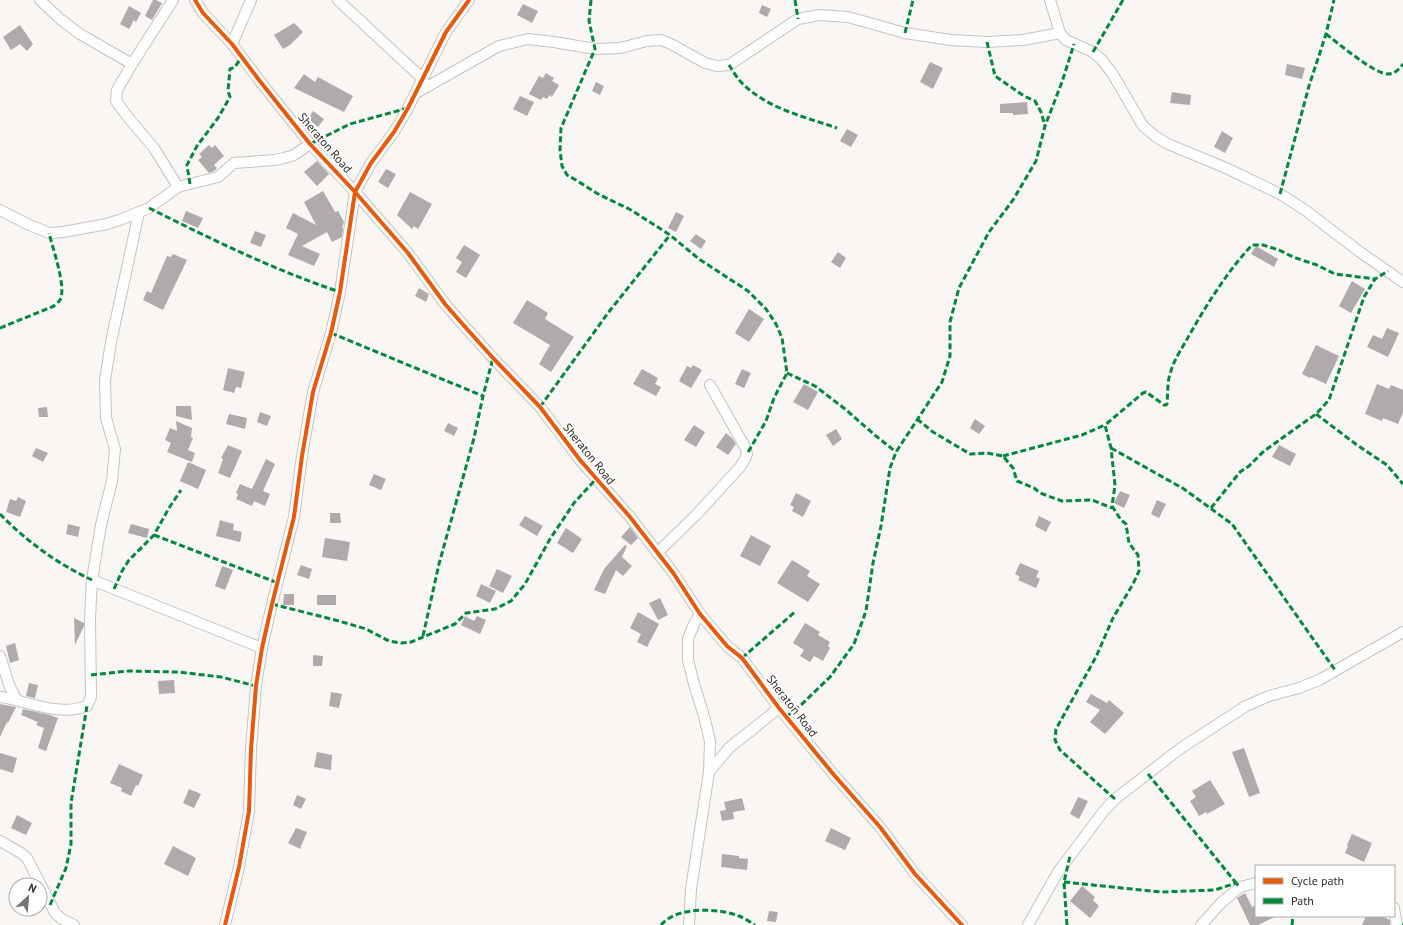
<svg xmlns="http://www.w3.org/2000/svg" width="1403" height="925" font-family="'PT Sans',sans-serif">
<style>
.building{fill:#b0aaac}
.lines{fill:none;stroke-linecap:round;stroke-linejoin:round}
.minor-casing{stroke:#c6c4c2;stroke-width:12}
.minor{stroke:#fefefd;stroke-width:10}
.quiet{stroke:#00873e;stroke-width:3;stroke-dasharray:6 3;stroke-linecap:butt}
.cycleway-casing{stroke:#fff;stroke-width:6}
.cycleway{stroke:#e8590c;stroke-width:4}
.labels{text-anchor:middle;stroke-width:4;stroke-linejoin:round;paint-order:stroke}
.street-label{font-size:12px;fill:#2f2e2c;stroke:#fff}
</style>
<rect width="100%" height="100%" fill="#f9f6f4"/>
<g class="building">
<polygon points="153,0 156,0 162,3 152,20 145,16"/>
<polygon points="523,4 538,11 532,23 517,15"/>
<polygon points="762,5 771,9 767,17 759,13"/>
<polygon points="129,6 141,13 136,22 134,20 129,29 120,24"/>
<polygon points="294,23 303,32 290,45 283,49 274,35"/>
<polygon points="20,25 33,44 27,51 20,44 11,50 3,37"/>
<polygon points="930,62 943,68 933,89 920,82"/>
<polygon points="1287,64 1305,68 1302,79 1285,75"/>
<polygon points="546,73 554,78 552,81 559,85 552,97 550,95 547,99 543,97 541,100 529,94 539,76 543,78"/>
<polygon points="304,74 315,82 318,77 353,96 344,112 294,88"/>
<polygon points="596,82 604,86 600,95 592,91"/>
<polygon points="1172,92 1191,95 1190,105 1170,103"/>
<polygon points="520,96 534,102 527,116 513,109"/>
<polygon points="1027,102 1028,114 1013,115 1013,113 1000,113 1000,104"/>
<polygon points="313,111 324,119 318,127 308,119"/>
<polygon points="847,129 858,135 851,147 840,141"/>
<polygon points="1222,131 1233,138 1225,153 1214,147"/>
<polygon points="209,145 212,148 215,145 224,156 214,165 217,168 214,171 209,173 198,160 202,157 199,154"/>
<polygon points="317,161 329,174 317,186 304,172"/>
<polygon points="386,169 396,174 388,188 378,182"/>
<polygon points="323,191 335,212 338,211 344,222 343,225 342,226 343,229 342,237 332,242 327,232 302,246 320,254 314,266 288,255 298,234 286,228 293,213 316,225 304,202"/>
<polygon points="410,192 432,204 418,229 414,226 412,229 397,215"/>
<polygon points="186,211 203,218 198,228 182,221"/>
<polygon points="676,212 684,216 676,232 668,228"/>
<polygon points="255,231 266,235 261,247 250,243"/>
<polygon points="696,234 706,241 701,249 690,241"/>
<polygon points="464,245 480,255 466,278 456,272 462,262 456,258"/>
<polygon points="1256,246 1278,259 1274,267 1251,254"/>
<polygon points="838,252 846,258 840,268 831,262"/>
<polygon points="173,254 187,260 163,310 143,300 147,291 151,293 167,256 171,257"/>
<polygon points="1352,281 1365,289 1351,313 1339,306"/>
<polygon points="419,288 429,294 426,302 415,296"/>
<polygon points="527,300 548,313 545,319 574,337 551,372 539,364 550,345 513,323"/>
<polygon points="749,309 764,319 749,342 735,333"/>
<polygon points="1387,328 1399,333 1388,357 1367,347 1373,335 1382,339"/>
<polygon points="1316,345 1339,356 1326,384 1311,377 1310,378 1302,374"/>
<polygon points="693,365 702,370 691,388 679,381 687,366 691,368"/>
<polygon points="228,368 245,372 241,388 236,387 234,393 223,390"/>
<polygon points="642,369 658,378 655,384 661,387 656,396 633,384"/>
<polygon points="742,369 751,373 744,388 735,384"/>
<polygon points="804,384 818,392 808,410 793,402"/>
<polygon points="1377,384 1389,389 1391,385 1403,390 1403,413 1398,424 1383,418 1382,421 1365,414"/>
<polygon points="176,406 191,406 192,420 176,416"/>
<polygon points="47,407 48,417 39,417 38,408"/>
<polygon points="260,412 271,416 267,426 257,422"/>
<polygon points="229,414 247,418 245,429 226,424"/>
<polygon points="975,419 985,426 979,434 970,428"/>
<polygon points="176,421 192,428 191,437 193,438 188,450 195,453 192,462 167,452 171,443 165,440 170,428 177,431"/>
<polygon points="448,423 458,428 454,436 444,431"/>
<polygon points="694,425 705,432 696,447 684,440"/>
<polygon points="836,429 842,439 833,446 826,435"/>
<polygon points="726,433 732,438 736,444 728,455 716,447"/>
<polygon points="228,445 242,451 230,478 218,473 223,459 221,458"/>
<polygon points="1279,445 1296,454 1290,466 1272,457"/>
<polygon points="36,448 48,453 43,462 32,456"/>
<polygon points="266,459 275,464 263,491 270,494 265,506 254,501 252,506 236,499 238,494 236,493 240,484 252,489"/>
<polygon points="188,462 206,470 198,489 180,481"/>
<polygon points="374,474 386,479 381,490 369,485"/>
<polygon points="1120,491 1130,495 1124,508 1114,503"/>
<polygon points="796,493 811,501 803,517 792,511 794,507 790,505"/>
<polygon points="18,497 26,501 20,517 6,512 10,499 16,501"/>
<polygon points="1157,500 1166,504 1159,518 1151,514"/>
<polygon points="330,513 340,513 341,523 330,523"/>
<polygon points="525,516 543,526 537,536 519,525"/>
<polygon points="1039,516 1051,522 1046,532 1035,526"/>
<polygon points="220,520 234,524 233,530 242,532 240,542 216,536"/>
<polygon points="68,524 80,527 78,537 66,534"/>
<polygon points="131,524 149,529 147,538 128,533"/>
<polygon points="630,527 638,538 631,545 621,537"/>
<polygon points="566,528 582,539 573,553 557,543"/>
<polygon points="751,535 771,546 760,566 740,556"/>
<polygon points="325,538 350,542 347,561 322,557"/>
<polygon points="625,545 627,546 622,557 632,566 623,576 616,570 605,594 594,590 604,569"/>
<polygon points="792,560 810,571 807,576 820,584 808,602 777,583"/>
<polygon points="1020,563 1039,571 1036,577 1040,579 1036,588 1018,580 1020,577 1015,574"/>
<polygon points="301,565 312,569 309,579 297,575"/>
<polygon points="222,566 233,570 225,590 215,586"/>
<polygon points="497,569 512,576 503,593 489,586"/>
<polygon points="481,584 496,591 490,603 476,596"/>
<polygon points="284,594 294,594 294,605 283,605"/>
<rect x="317" y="595" width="19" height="10"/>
<polygon points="660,598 668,615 658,620 649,603"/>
<polygon points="638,612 659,624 647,647 637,642 641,634 630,628"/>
<polygon points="465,616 474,621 477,616 486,620 480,634 461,625"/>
<polygon points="74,618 84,623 84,626 75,645"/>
<polygon points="805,623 820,632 818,635 830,642 828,646 830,648 823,661 814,656 810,662 800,656 804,650 793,643"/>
<polygon points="15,643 19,660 10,663 6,646"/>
<polygon points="313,655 323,656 322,666 313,666"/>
<polygon points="174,680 175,693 159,694 158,681"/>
<polygon points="29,683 38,685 35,698 26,696"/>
<polygon points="331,692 342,694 339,708 329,706"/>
<polygon points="1091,694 1107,703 1109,700 1124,713 1105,734 1090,722 1100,710 1086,702"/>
<polygon points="0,704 16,707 8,723 7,722 0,737"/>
<polygon points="23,709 50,715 58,718 46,751 38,748 44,728 36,725 38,722 21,715"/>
<polygon points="1244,748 1260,793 1249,797 1232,752"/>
<polygon points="317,752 332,755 331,770 314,767"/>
<polygon points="0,753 17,758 13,773 0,769"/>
<polygon points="119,764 143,775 138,786 136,785 131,796 121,791 122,788 110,783"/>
<polygon points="1210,780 1225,804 1207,814 1206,812 1199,816 1190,801 1196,797 1192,791"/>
<polygon points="189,789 201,794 194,808 183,803"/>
<polygon points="297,795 306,799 301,809 293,805"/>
<polygon points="1078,797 1088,801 1079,819 1070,814"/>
<polygon points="742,798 745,810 733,812 734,819 722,821 720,811 726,810 724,802"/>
<polygon points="17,815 32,823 26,835 11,828"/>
<polygon points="296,828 307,832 300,849 288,843"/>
<polygon points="831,828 851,838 845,850 825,841"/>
<polygon points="1352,834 1372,843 1364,862 1345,853 1348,846 1347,845"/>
<polygon points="173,846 196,858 188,876 164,864"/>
<polygon points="722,854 739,856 739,858 748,859 747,870 721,867"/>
<polygon points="1082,886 1095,897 1093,900 1099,906 1090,918 1070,901"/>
<polygon points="1245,893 1252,907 1256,905 1256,916 1277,916 1258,925 1250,925 1237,898"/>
<polygon points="769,911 778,912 776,922 767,921"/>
<polygon points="1366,916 1381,916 1390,920 1390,925 1362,925"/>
</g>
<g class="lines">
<defs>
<g id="minor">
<polyline points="40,0 60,19 80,34 132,64"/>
<polyline points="173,0 132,64 117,90 116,101 127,116 154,148 178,187"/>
<polyline points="195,0 203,13 232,44 259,80 310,144 355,192 408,253 445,304 466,328 493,358 540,407 580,460 630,517 674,574 700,614 727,646 742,658 779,708 834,775 880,827 915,874 962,925"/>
<polyline points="338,0 423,79"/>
<polyline points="1050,0 1060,33 1066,40 1093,52 1101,59 1112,73 1143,126 1155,136 1168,144 1226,168 1280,194 1305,210 1360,252 1403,282"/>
<polyline points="232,44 251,0"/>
<polyline points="416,93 499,46 528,39 554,42 595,49 620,48 647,41 661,40 673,45 705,63 717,66 729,65 798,19 819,15 848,17 905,33 951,40 987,42 1023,40 1060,33"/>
<polyline points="0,210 27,224 49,233 63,232 107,224 122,219 149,208 178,187 218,177 234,163 275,160 284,158 294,155 310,144"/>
<polyline points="657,553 697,514 740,467 745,459 747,454 745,447 710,385"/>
<polyline points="92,580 262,648"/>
<polyline points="0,656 9,685 16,699"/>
<path d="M0,697c29,4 58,20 87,9l4,-9 -1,-79 2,-38 9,-55 11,-44 3,-32 -9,-31 -1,-38 6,-38 28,-130"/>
<polyline points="709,772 729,748 779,708"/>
<polyline points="0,841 21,853 27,858 55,913 62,919 74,925"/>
<polyline points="1394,908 1397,925"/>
<polyline points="225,925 239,867 249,811 251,749 256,686 262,648 272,604 294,517 302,456 313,392 331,333 340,292 355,192 371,163 394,132 408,108 446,32 469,0"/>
<polyline points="689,925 691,889 709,772 710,741 704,716 694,684 688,660 688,639 694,624 700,614"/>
<polyline points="1028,925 1058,872 1103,812 1115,799 1181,748 1246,706 1269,696 1299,688 1319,680 1403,632"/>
<polyline points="1201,925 1221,903 1240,887 1256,883"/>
</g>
</defs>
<use href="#minor" class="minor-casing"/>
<use href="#minor" class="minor"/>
<g class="quiet">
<polyline points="591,0 589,21 595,49 561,128 560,150 562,166 567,175 576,180 598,194 631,210 670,235 699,259 748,291 766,309 776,324 782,338 787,373 774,398 766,421 747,454"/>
<polyline points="795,0 798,19"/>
<polyline points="905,33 913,0"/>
<path d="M1326,34c12,9 48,40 62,40 7,0 11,-5 15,-10"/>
<polyline points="987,42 995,76 1024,96 1035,101 1041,112 1045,126"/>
<polyline points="1093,52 1123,0"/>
<path d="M729,65c4,6 9,15 15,20 25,24 61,32 93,43"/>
<polyline points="310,144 350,124 408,108"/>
<polyline points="190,184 187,165 197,146 218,118 230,97 228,91 230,69 235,67 242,56"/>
<polyline points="1280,194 1309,86 1326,34 1334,0"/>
<path d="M149,208c62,31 125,62 191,84"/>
<path d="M0,328l54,-22c1,-2 5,-4 6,-6 7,-12 -8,-54 -11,-67"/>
<polyline points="331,333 483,396"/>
<polyline points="787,373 815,386 845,409 876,436 896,452"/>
<polyline points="540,407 608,313 670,235"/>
<polyline points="1316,414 1357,445 1387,465 1403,484"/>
<polyline points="917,419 933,432 970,454 987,453 1003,456 1013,468 1017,481 1034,488 1040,493 1062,501 1092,500 1112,508"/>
<polyline points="1111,448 1184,489 1232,524 1335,670"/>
<polyline points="1003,456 1082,435 1105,425"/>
<polyline points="1211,508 1240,472 1249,466 1264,451 1316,414 1329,400 1364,297 1375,279 1388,271"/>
<path d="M0,514c26,27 58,50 92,66"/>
<polyline points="154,535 278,583"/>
<polyline points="114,589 122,571 129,560 154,535 169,508 181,490"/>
<polyline points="272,604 339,621 366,629 389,641 401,643 411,642 455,624 466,613 495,609 511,601 525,584 550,539 574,503 596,479"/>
<polyline points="423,636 439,564 474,438 483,396 493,358"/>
<polyline points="742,658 796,611"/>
<polyline points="91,675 128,671 178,672 221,677 256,686"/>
<polyline points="787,716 801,705 830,677 854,644 866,611 873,563 881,526 890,468 896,452 942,382 950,356 950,322 959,288 989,232 1013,200 1036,161 1045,126 1062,82 1074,44"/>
<polyline points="1148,774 1236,883"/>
<path d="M1115,799l-55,-49 -5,-10 1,-11 40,-72 17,-39 20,-34 6,-13 -1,-16 -9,-12 -3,-19 -5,-4 -9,-14 3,-21 -4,-37 -6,-23 38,-32 3,-1 18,13h2l1,-1c1,-11 0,-23 4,-33 3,-11 10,-21 15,-30 19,-34 40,-68 66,-96h11l16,5 14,7 24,8 18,9 40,5"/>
<polyline points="1064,882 1161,892 1215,890 1236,883 1240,887"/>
<polyline points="50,905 66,868 71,844 71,803 87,706"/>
<path d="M661,925c16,-19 57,-17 78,-9 5,2 11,6 16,9"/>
<polyline points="1067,925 1064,882 1070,856"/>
<polyline points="1292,925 1293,916"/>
<polyline points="1402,925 1403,925"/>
</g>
<defs>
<g id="cycleway">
<polyline points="195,0 203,13 232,44 259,80 310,144 355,192 408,253 445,304 466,328 493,358 540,407 580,460 630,517 674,574 700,614 727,646 742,658 779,708 834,775 880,827 915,874 962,925"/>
<polyline points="225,925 239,867 249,811 251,749 256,686 262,648 272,604 294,517 302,456 313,392 331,333 340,292 355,192 371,163 394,132 408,108 446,32 469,0"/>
</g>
</defs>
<use href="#cycleway" class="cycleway-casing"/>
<use href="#cycleway" class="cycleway"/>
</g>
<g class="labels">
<g class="street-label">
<text transform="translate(325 143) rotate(49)" y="4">Sheraton Road</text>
<text transform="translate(589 454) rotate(51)" y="4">Sheraton Road</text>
<text transform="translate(792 706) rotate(52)" y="4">Sheraton Road</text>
</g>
</g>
<rect x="1255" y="865" width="140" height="52" fill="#ffffff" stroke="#acabab"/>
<rect x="1263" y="878" width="20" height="6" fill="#e8590c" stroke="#acabab"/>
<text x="1291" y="885" font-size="12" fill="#2f2e2c">Cycle path</text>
<rect x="1263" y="898" width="20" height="6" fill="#00873e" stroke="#acabab"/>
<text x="1291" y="905" font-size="12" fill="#2f2e2c">Path</text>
<g transform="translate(28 897) rotate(26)"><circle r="19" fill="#ffffff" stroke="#acabab"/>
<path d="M0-3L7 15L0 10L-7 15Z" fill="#767472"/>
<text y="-6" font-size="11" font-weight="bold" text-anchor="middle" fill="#2f2e2c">N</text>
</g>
</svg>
